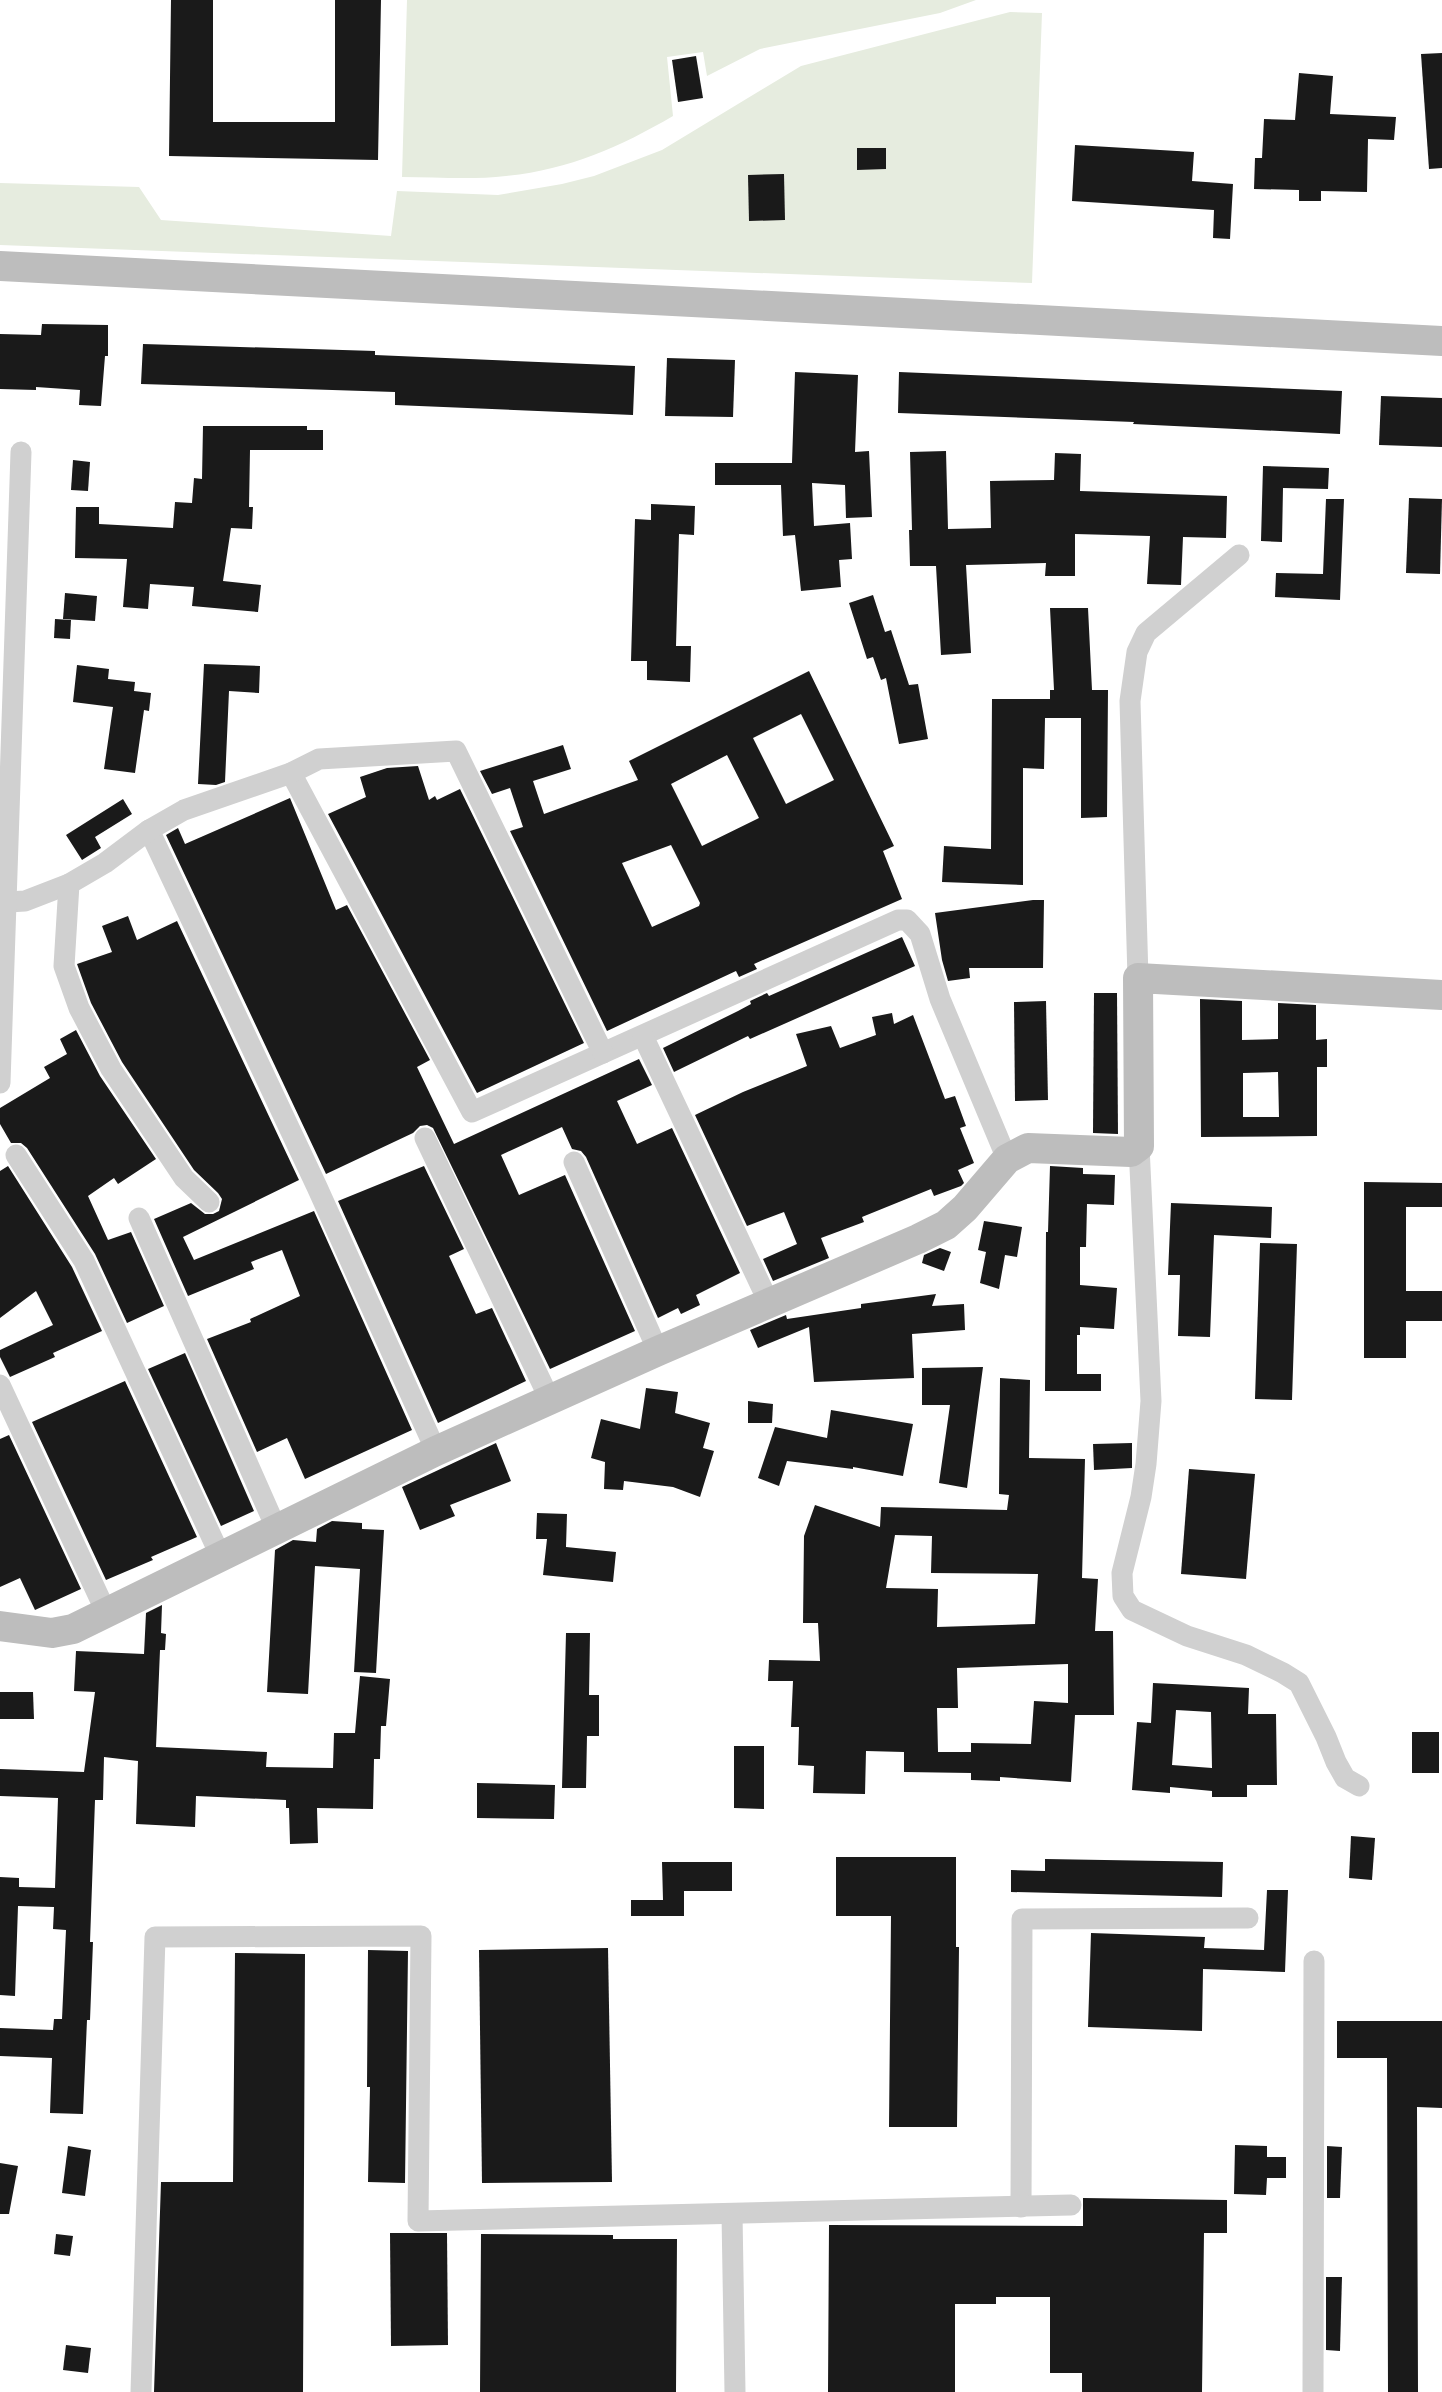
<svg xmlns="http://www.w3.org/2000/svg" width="1442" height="2392" font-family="Ubuntu,sans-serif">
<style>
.green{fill:#e6ecdf}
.building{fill:#1a1a1a;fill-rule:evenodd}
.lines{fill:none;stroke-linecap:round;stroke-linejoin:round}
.street{stroke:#d0d0d0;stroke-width:21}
.secondary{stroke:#bdbdbd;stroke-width:30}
</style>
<rect width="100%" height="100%" fill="#fff"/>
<g class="green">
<path d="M407,0h569l-36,13 -180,36 -53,27 -4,-24 -36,5 6,59c-53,31 -105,54 -167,60 -34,4 -70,1 -104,1z"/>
<polygon points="1010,12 1042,13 1032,283 0,245 0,183 139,187 161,220 391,236 397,191 498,195 562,184 594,176 662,150 801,66"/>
</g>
<g class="building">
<polygon points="171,0 213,0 213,122 335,122 335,0 381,0 378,160 169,156"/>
<polygon points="1442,53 1442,168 1429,169 1421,54"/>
<polygon points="696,56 703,98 678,102 672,60"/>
<polygon points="1299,73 1333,76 1330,114 1396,117 1394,140 1368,139 1367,192 1321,191 1321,201 1299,201 1299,190 1254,189 1255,158 1262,158 1264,119 1295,120"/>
<polygon points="1075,145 1194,152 1192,181 1233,184 1230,239 1213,238 1214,210 1072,201"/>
<polygon points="857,148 886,148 886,169 857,170"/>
<polygon points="784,174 785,220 749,221 748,175"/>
<polygon points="42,324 108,325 108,356 105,356 101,406 79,405 80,390 36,387 36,390 0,389 0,334 41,335"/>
<polygon points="143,344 375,351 375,355 635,366 633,415 395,405 395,392 141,384"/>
<polygon points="667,358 735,360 733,417 665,416"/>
<polygon points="795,372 858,375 855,452 869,451 872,517 846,518 845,485 812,483 814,526 850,523 852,559 839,560 841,587 801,591 795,535 783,536 781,485 715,485 715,463 792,463"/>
<polygon points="899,372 1342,391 1340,434 1133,424 1134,422 898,413"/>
<polygon points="1381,396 1442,398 1442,447 1379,445"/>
<polygon points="203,426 307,426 307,430 323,430 323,450 250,450 249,507 253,507 252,529 231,528 223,581 261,585 258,612 192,606 194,587 150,584 148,609 123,607 127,559 75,558 76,507 99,507 99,524 173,528 175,502 192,503 194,478 202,479"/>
<polygon points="946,451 948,529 991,528 990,481 1054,480 1055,453 1081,454 1080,491 1227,496 1226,538 1183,537 1181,585 1147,584 1150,536 1075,534 1075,576 1045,576 1046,563 966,565 971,653 941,655 936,566 910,566 909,530 912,530 910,452"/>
<polygon points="73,460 90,462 88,491 71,490"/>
<polygon points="1263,466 1329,468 1328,489 1283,488 1282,542 1261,541"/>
<polygon points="1409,498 1442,499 1440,574 1406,573"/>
<polygon points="1326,499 1344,499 1340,600 1275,597 1276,573 1323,574"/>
<polygon points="651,504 695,506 694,535 679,534 676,646 691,646 690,682 647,680 647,661 631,661 635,519 651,520"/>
<polygon points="65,593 97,596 95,621 63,619"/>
<polygon points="873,595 885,632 891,630 909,685 918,684 928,739 899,744 886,678 881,680 873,657 867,659 849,603"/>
<polygon points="1050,608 1088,608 1092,690 1108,690 1107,817 1081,818 1081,718 1045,718 1044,769 1023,768 1023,885 942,882 944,846 991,849 992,699 1050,699 1050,690 1054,690"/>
<polygon points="55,619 71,620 70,639 54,638"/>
<polygon points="204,664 260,666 259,693 229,691 225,782 216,785 198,784"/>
<polygon points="77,665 109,669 108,679 135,682 134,691 151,693 149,711 144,710 135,773 104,769 113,707 73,702"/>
<path d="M809,671l85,175 -11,5 19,48 -148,65 3,5 -18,8 -3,-6 -129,60 -97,-200 13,-4 -13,-39 -18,6 -12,-23 83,-26 8,24 -38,12 11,33 94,-34 -9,-19zM801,714l33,66 -48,24 -33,-66zM727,755l32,63 -57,28 -31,-62zM671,845l29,58 -1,3 -47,21 -30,-64z"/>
<polygon points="418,766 429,800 435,796 437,800 460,789 584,1043 477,1093 328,814 366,797 360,777 387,768"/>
<polygon points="290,798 336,910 347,905 430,1060 417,1067 454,1144 639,1059 652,1085 617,1101 637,1144 672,1128 740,1273 696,1295 700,1305 681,1314 678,1308 658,1318 586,1157 581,1151 572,1149 562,1127 501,1155 519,1195 565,1175 635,1331 550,1369 433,1128 427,1125 420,1126 413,1133 326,1174 166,835 178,828 185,844"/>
<polygon points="123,799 132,814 95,837 101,848 82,860 66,835"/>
<polygon points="1033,900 1044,900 1043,968 969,968 970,978 948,981 942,960 935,913"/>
<polygon points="128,916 137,940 177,921 299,1180 183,1237 194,1260 314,1211 412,1430 305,1479 287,1438 257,1452 207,1339 251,1322 250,1319 300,1296 282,1250 251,1262 254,1269 188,1296 154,1219 191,1203 205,1214 213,1214 219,1211 222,1199 218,1193 194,1170 122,1062 91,1003 77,964 112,952 102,926"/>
<polygon points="902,937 915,966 750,1039 748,1036 674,1072 663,1048 738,1011 751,1004 750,1001 767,993 769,996"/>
<polygon points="1094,993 1117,993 1118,1134 1093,1133"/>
<path d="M1200,999l42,2v39l36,-1v-36l38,2v35l11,-1v28h-10v69l-116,1zM1278,1072l1,45h-36v-44z"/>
<polygon points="1046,1001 1048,1100 1015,1101 1014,1002"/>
<polygon points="892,1013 894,1024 913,1015 945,1099 955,1096 966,1126 960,1128 974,1163 958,1170 964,1183 961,1186 934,1196 931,1189 862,1217 864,1222 821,1238 829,1258 773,1281 763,1259 797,1244 784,1212 747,1226 695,1115 743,1092 807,1066 796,1034 831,1026 840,1048 876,1035 872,1017"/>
<polygon points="76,1030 100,1076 156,1159 118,1184 114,1178 88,1196 108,1240 131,1232 164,1306 127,1323 95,1254 27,1148 21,1143 11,1143 0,1124 0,1108 50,1078 44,1067 67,1054 60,1039"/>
<polygon points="8,1166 72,1267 102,1331 53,1353 55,1357 10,1377 0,1357 0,1350 53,1325 36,1291 0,1318 0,1171"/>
<polygon points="424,1166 464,1249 449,1256 476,1314 492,1308 526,1381 438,1423 338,1201"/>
<polygon points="1050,1166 1083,1168 1083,1174 1115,1175 1114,1205 1087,1204 1086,1247 1080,1247 1080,1285 1117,1288 1114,1329 1080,1327 1080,1335 1077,1335 1077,1374 1101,1374 1101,1391 1045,1391 1046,1232 1048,1232"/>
<polygon points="1364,1182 1442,1183 1442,1207 1406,1207 1406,1291 1442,1291 1442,1321 1406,1321 1406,1358 1364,1358"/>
<polygon points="1171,1203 1272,1207 1271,1238 1214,1235 1210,1337 1178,1336 1180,1275 1168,1275"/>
<polygon points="984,1221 1022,1227 1017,1257 1005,1255 999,1289 980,1283 986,1252 978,1250"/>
<polygon points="1260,1243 1297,1244 1292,1400 1255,1399"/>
<polygon points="940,1248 951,1252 944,1271 922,1263 924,1255"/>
<polygon points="936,1294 932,1306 964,1304 965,1330 912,1334 914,1378 814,1382 809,1327 758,1348 750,1330 786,1315 787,1319 861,1308 861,1304"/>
<polygon points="185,1353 254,1511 221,1526 148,1369"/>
<polygon points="983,1367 967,1488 939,1483 950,1405 922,1405 922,1368"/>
<path d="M1000,1378l30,2 -1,78 56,1 -3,119 16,1 -3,52h18l1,84h-39l-4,67 -71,-5v4l-29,-1v-7l-67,-1v-20l-38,-1 -1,43 -52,-1 1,-27 -16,-1 1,-38h-8l2,-46h-25l1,-21 51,1 -2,-38h-15l1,-87 11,-31 65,22 1,-20 126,3 2,-15 -10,-1zM895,1535l37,1 -1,37 107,1 -3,50 -98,3 1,-38 -52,-1zM1068,1664v39l-34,-2 -3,43 -60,-1v9h-33l-1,-44h21l-1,-40z"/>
<polygon points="125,1381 197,1537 151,1557 153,1560 106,1580 32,1422"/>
<polygon points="646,1388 678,1392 675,1413 710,1423 703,1448 714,1451 700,1497 673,1487 624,1481 623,1490 604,1489 605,1462 591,1458 601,1419 640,1429"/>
<polygon points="748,1401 773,1404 772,1423 748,1423"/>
<polygon points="831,1410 913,1424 903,1476 853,1467 853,1469 787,1461 779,1486 758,1478 775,1427 827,1438"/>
<polygon points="9,1435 81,1589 35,1610 20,1578 0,1587 0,1439"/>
<polygon points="496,1443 511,1481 450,1505 455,1516 420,1530 402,1487"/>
<polygon points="1132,1443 1132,1468 1094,1470 1093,1444"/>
<polygon points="1189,1469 1255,1474 1246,1579 1181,1574"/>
<polygon points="537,1513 567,1514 566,1547 616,1552 613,1582 543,1575 547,1539 536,1539"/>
<polygon points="332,1521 362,1523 362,1529 384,1530 376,1673 354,1672 360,1569 315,1566 308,1694 267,1692 275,1550 293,1540 316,1542 317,1529"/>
<polygon points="162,1605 161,1633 166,1634 165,1650 160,1650 156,1747 267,1752 266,1767 333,1768 334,1733 355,1733 360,1676 390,1679 386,1726 381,1726 380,1759 374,1759 373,1809 317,1808 318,1843 290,1844 289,1808 286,1808 286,1800 196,1796 195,1827 136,1824 138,1761 104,1757 103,1800 95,1800 90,1942 93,1942 90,2020 87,2020 83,2114 50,2113 52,2058 0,2056 0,2028 53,2030 54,2019 62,2019 66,1930 53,1929 54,1907 18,1906 15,1996 0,1995 0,1877 19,1878 19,1887 55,1888 58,1798 0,1796 0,1769 84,1772 95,1692 74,1691 76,1651 144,1654 146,1613"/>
<polygon points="566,1633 590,1633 589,1695 599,1695 599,1736 587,1736 586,1788 562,1788"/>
<path d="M1153,1683l96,5 -1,26h28l1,71h-30v12h-35v-6l-42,-4v6l-38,-3 5,-68 14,1zM1176,1710l35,2 1,56 -40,-3z"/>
<polygon points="0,1692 33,1692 34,1719 0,1719"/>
<rect x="1412" y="1732" width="27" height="41"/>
<polygon points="734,1746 764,1746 764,1809 734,1808"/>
<polygon points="477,1783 555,1785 554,1819 477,1818"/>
<polygon points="1351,1836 1375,1838 1372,1880 1349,1878"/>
<polygon points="836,1857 956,1857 956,1947 959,1947 957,2127 889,2127 891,1916 836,1916"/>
<polygon points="1045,1859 1223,1862 1222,1897 1011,1892 1011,1870 1045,1871"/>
<polygon points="662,1862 732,1862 732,1891 684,1891 684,1916 631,1916 631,1900 663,1900"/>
<polygon points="1267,1890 1288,1890 1285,1972 1203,1969 1202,2031 1088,2027 1091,1933 1205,1937 1204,1948 1264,1950"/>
<polygon points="608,1948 612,2182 482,2183 479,1950"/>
<polygon points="368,1950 408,1951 405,2183 368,2182 370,2087 367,2087"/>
<polygon points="235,1953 305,1954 303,2392 154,2392 161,2182 233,2182"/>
<polygon points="1337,2021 1442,2021 1442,2108 1417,2107 1418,2392 1388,2392 1387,2058 1337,2058"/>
<polygon points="1235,2145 1267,2146 1267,2157 1286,2157 1286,2178 1267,2178 1266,2195 1234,2194"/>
<polygon points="68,2146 91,2150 85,2196 62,2193"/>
<polygon points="1327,2146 1342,2147 1340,2198 1327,2198"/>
<polygon points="0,2163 18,2166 9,2214 0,2214"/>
<polygon points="1083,2198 1227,2200 1227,2233 1204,2233 1202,2392 1082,2392 1082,2373 1050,2373 1050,2297 996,2297 996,2304 955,2304 955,2392 828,2392 829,2225 1083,2226"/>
<polygon points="390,2233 447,2233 448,2345 391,2346"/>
<polygon points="56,2234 73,2236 70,2256 54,2254"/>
<polygon points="481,2234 613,2235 613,2239 677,2239 676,2392 480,2392"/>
<polygon points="1326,2277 1342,2277 1340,2351 1326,2350"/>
<polygon points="66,2345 91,2348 88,2373 63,2370"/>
</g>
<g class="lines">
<g class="street">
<polyline points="291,773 472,1112 898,920 907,920 920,934 940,999 1007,1159"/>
<polyline points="149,830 317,1187 436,1451"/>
<polyline points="8,902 25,901 69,884"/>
<polyline points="1138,978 1130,701 1137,652 1146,633 1239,555"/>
<polyline points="643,1036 769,1303"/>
<polyline points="0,1083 21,452"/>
<polyline points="425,1138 550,1400"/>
<polyline points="1139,1146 1151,1401 1146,1464 1141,1497 1122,1573 1123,1596 1132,1610 1187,1636 1246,1655 1283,1673 1299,1683 1326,1737 1336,1762 1345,1778 1359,1786"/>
<polyline points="16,1155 84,1261 220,1555"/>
<polyline points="574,1162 658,1351"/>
<polyline points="209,1202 184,1178 111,1069 79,1008 64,966 69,884 105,863 149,830 184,810 291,773 319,759 456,751 603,1053"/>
<polyline points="139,1218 277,1530"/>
<polyline points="0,1385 107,1614"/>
<polyline points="1021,2207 1022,1919 1248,1918"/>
<polyline points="732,2214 735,2392"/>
<polyline points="141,2392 155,1937 421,1936 418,2221 1071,2205"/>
<polyline points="1313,2392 1314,1961"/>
</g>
<g class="secondary">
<polyline points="0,266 1442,341"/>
<polyline points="0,1626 52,1633 73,1629 436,1451 658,1351 918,1239 946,1225 965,1208 1007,1159 1028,1148 1131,1152 1139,1146 1138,978 1442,995"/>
</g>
</g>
</svg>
